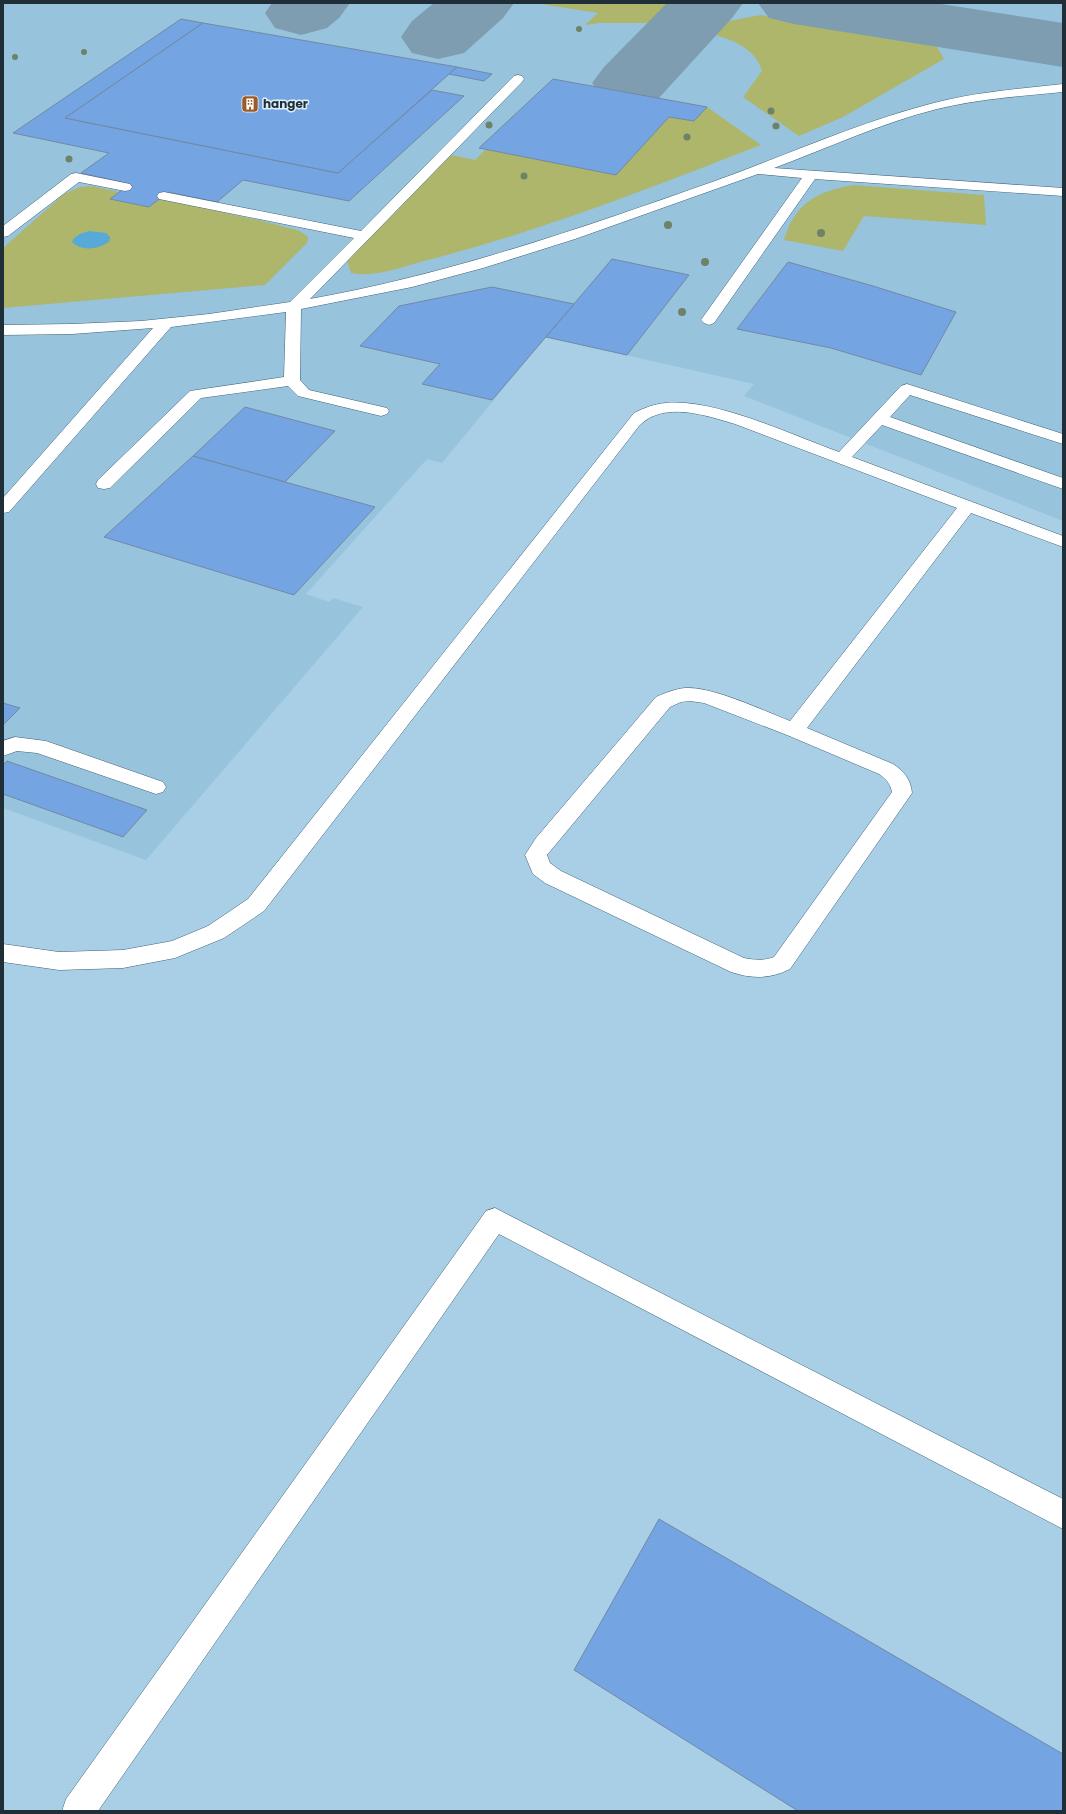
<svg xmlns="http://www.w3.org/2000/svg" width="1066" height="1814" font-family="Poppins,sans-serif">
<style>
.built{fill:#97c3dd}
.green{fill:#adb66a}
.water{fill:#57aad7}
.lines{fill:none;stroke-linecap:round;stroke-linejoin:round}
.taxiway{fill:#7e9db0;fill-rule:evenodd}
.building{fill:#74a4e1;stroke:#7289a5}
.lane-casing{stroke:#406276;stroke-width:1}
.street-casing{stroke:#406276;stroke-width:1}
.lane{fill:#fff;fill-rule:evenodd}
.street{fill:#fff;fill-rule:evenodd}
.tree{fill:#6e8169}
.labels{text-anchor:middle;stroke-width:3;stroke-linejoin:round;paint-order:stroke}
.far-poi-label{font-size:12px;font-weight:bold;fill:#1f2e37;stroke:#daedf8;text-anchor:start}
</style>
<rect width="100%" height="100%" fill="#a9cfe6"/>
<polygon class="built" points="3,3 1063,3 1063,521 744,396 754,384 546,337 442,463 427,459 306,594 329,602 333,598 363,607 146,860 3,808"/>
<g class="green">
<polygon points="534,3 670,3 651,23 600,23 585,25 598,13"/>
<path d="M761,15l165,27 11,5 7,12 -101,58 -44,19 -56,-39 19,-26c-7,-25 -36,-34 -59,-39l10,-8z"/>
<path d="M707,107l54,38c-109,42 -219,86 -333,115 -24,6 -52,18 -77,13l-4,-12 6,-7 98,-99 24,5 11,-11 130,26 53,-58 25,4z"/>
<path d="M854,185l130,10 2,30 -122,-9 -21,35 -59,-11c11,-37 33,-49 70,-55z"/>
<polygon points="92,186 119,192 111,199 149,207 160,198 270,223 300,231 308,237 307,243 265,285 3,308 3,248 64,194 80,187"/>
</g>
<path class="water" d="M89,231l17,2 4,4 -1,5c-11,7 -27,10 -37,0l2,-4 6,-4z"/>
<g class="lines">
<g class="taxiway">
<polygon points="272,3 350,3 339,18 327,28 301,35 275,28 265,13"/>
<polygon points="434,3 514,3 503,18 464,53 438,59 412,53 401,37 412,21"/>
<polygon points="667,3 743,3 732,18 658,99 631,106 604,99 592,83 604,67"/>
<polygon points="758,3 935,3 1063,23 1063,67 794,24 769,18"/>
</g>
</g>
<g class="building">
<polygon points="181,19 203,23 65,118 338,173 432,90 464,96 349,201 243,180 217,202 168,192 149,207 110,199 130,184 81,173 109,153 13,133"/>
<polygon points="203,23 457,67 338,173 65,118"/>
<polygon points="457,67 492,74 484,81 449,74"/>
<polygon points="553,79 707,107 694,121 669,117 616,175 479,148"/>
<polygon points="612,259 689,275 627,355 546,337"/>
<polygon points="788,262 873,286 956,312 921,375 831,348 737,329"/>
<polygon points="492,287 574,304 492,400 422,384 440,364 360,346 399,306"/>
<polygon points="245,407 335,431 285,482 193,456"/>
<polygon points="193,456 285,482 375,507 294,595 104,537"/>
<polygon points="3,703 20,708 3,725"/>
<polygon points="7,761 147,810 123,837 3,794 3,765"/>
<polygon points="659,1519 1063,1754 1063,1811 798,1811 574,1670"/>
</g>
<g class="lines">
<defs>
<g id="lane">
<path d="M518,75l4,1 2,3 -2,3 -212,217c140,-25 272,-71 405,-118 72,-26 142,-58 215,-77 44,-12 89,-15 133,-20v8c-42,4 -85,7 -126,17 -56,14 -109,39 -163,59l289,20v8l-248,-17 -101,144 -5,2 -5,-2 -3,-3 101,-142 -44,-4 -183,65 -92,29 -71,19 -111,22 -1,71 9,10 78,18 2,3 -2,3 -6,2 -83,-20 -10,-10 -87,12 -91,90 -6,1 -6,-1 -2,-4 2,-4 92,-89 94,-14 2,-65 -115,15 -162,185 -6,1v-15l150,-170 -81,6 -69,1v-10l69,-1 69,-3 68,-7 81,-12 64,-64 -195,-39 -2,-3 2,-3 5,-1 197,39 153,-155z"/>
<polygon points="76,173 130,184 132,187 130,190 125,191 79,182 8,236 3,237 3,226 71,174"/>
<path d="M907,384l156,50v10l-153,-49 -20,22 173,61v11l-181,-64 -30,32 211,79v11l-92,-34 -164,215 86,36c11,7 18,16 19,29l-122,176c-20,10 -38,10 -59,3l-186,-89 -12,-9 -8,-19 11,-17 120,-141c9,-4 19,-8 29,-9 27,-2 79,23 105,33l167,-213 -222,-84c-28,-8 -71,-24 -96,2l-375,485 -40,27 -49,20 -52,10 -64,2 -56,-8v-18l56,8 64,-2 49,-9 36,-15 40,-27 386,-486c10,-5 20,-9 32,-10 48,-5 126,32 173,49l62,-66zM690,701l14,2 83,32 92,39c7,5 11,9 13,18l-118,165c-10,4 -20,3 -30,1l-183,-87 -11,-8 -3,-8 123,-148 11,-5z"/>
<polygon points="15,737 46,741 163,782 166,787 163,792 156,794 37,753 17,751 3,756 3,741"/>
</g>
<polygon id="street" points="495,1208 1063,1499 1063,1529 499,1234 98,1811 62,1811 66,1799 486,1211"/>
</defs>
<use href="#lane" class="lane-casing"/>
<use href="#street" class="street-casing"/>
<use href="#lane" class="lane"/>
<use href="#street" class="street"/>
</g>
<g class="tree">
<circle cx="579" cy="29" r="3"/>
<circle cx="84" cy="52" r="3"/>
<circle cx="15" cy="57" r="3"/>
<circle cx="771" cy="111" r="3.5"/>
<circle cx="489" cy="125" r="3.5"/>
<circle cx="776" cy="126" r="3.5"/>
<circle cx="687" cy="137" r="3.5"/>
<circle cx="69" cy="159" r="3.5"/>
<circle cx="524" cy="176" r="3.5"/>
<circle cx="668" cy="225" r="4"/>
<circle cx="821" cy="233" r="4"/>
<circle cx="705" cy="262" r="4"/>
<circle cx="682" cy="312" r="4"/>
</g>
<defs>
<symbol id="building-square" viewBox="-11 -11 22 22"><rect x="-9" y="-9" width="18" height="18" rx="4" fill="#9c5a27" stroke="#daedf8"/><path d="M-4-6H4V6H1V3H-1V6H-4ZM-2.5-4.3h1.7v1.8h-1.7ZM.8-4.3h1.7v1.8H.8ZM-2.5-1h1.7V.8h-1.7ZM.8-1h1.7V.8H.8Z" fill="#fff"/></symbol>
</defs>
<g fill-rule="evenodd">
<use href="#building-square" x="240" y="94" width="20" height="20"/>
</g>
<g class="labels">
<g class="far-poi-label">
<text x="263" y="108">hanger</text>
</g>
</g>
<rect width="1066" height="1814" fill="none" stroke="#1f2e37" stroke-width="8"/>
</svg>
